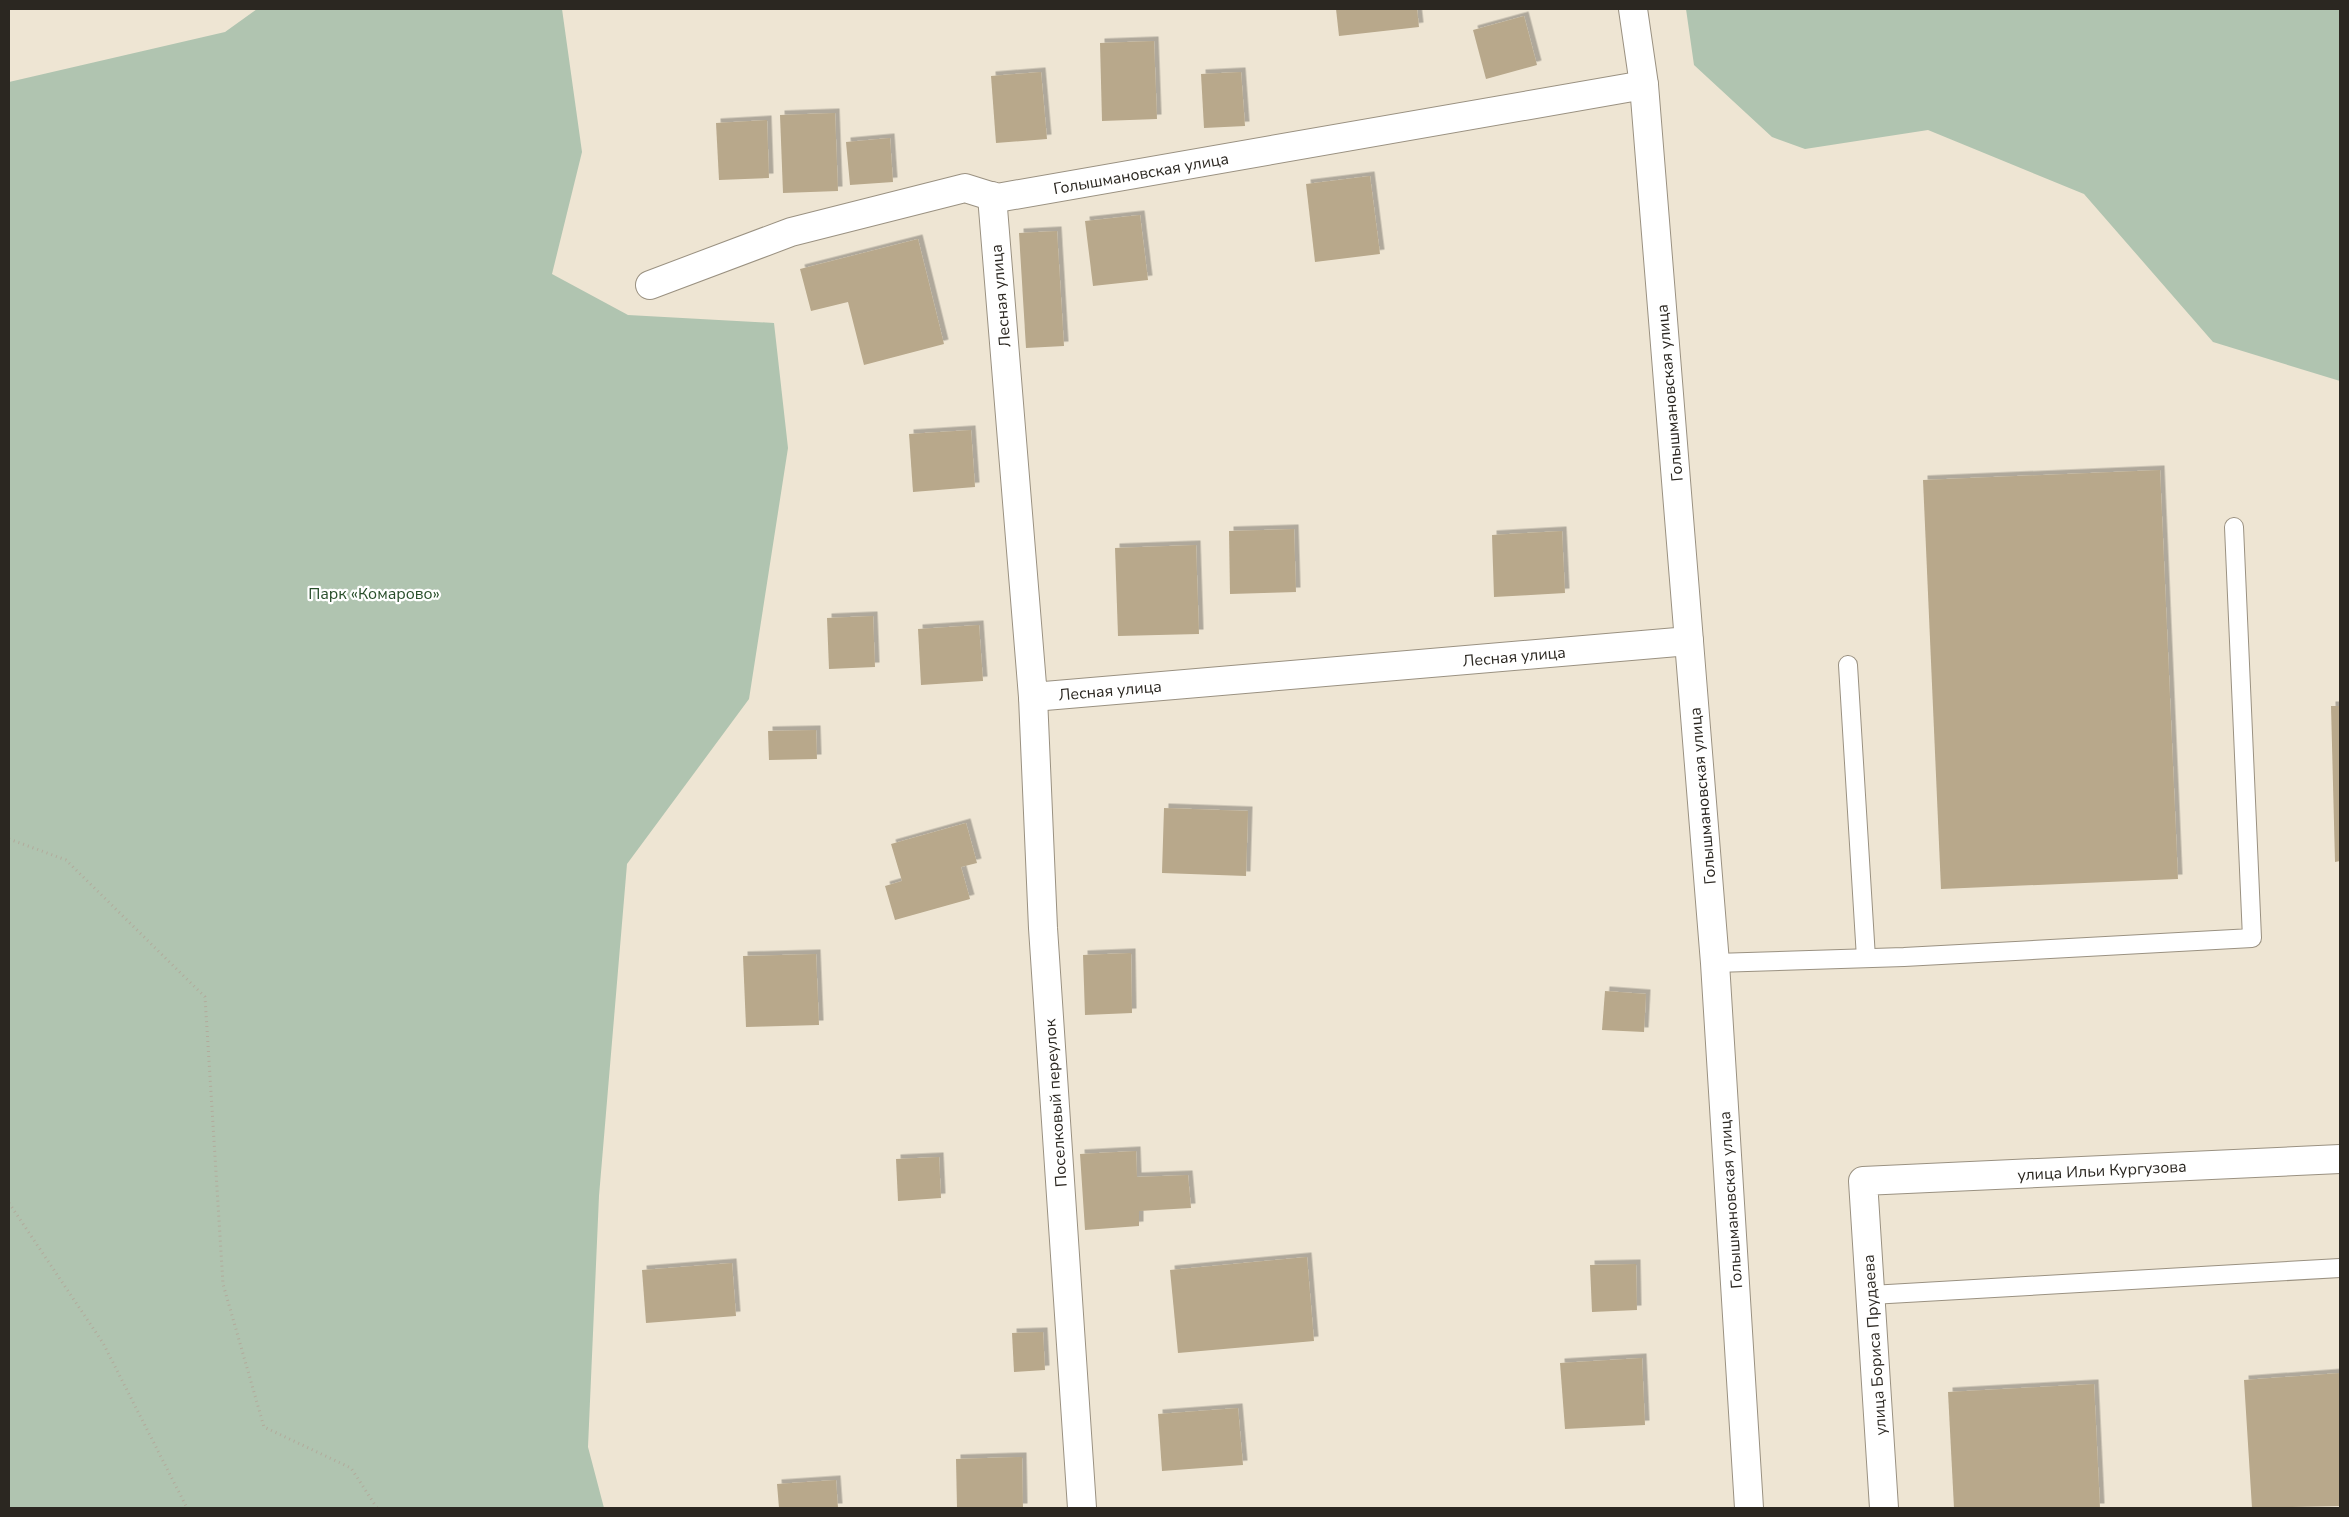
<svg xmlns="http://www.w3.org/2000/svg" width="2349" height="1517" font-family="'Nunito Sans',sans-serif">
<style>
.green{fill:#b0c4b0}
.building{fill:#b8a88b;filter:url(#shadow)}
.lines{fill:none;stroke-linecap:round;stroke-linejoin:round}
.lane-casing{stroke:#9a9181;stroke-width:20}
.street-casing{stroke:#9a9181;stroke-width:30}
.path{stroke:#b2ab9c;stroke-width:3;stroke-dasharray:1 4;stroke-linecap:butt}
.lane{stroke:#fff;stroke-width:18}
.street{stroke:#fff;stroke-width:28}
.labels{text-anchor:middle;stroke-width:4.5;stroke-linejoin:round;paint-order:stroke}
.street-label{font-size:16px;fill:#2b2721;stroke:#fff}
.park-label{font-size:16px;fill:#284e2a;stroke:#fff}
</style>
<defs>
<filter id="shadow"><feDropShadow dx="4.5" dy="-4.5" stdDeviation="0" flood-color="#0004"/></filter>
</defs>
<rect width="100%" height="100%" fill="#eee5d3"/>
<g class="green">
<polygon points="257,9 562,9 582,152 552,274 628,315 774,323 788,448 749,699 627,864 599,1196 588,1447 604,1508 9,1508 9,82 225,32"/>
<polygon points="1686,9 2340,9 2340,381 2213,342 2084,194 1928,130 1805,149 1772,137 1694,65"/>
</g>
<g class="building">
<polygon points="1336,9 1417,9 1419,27 1339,36"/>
<polygon points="1524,16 1537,65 1486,79 1473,30"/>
<polygon points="1154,41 1157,119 1102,121 1100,43"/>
<polygon points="1041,72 1047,139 996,143 991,76"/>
<polygon points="1241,72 1245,126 1204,128 1201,74"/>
<polygon points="835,113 838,191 783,193 780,115"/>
<polygon points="767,120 769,178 719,180 716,123"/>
<polygon points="890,138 893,182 850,185 846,142"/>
<polygon points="1370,176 1380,254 1315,262 1306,184"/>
<polygon points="1140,215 1148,280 1093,286 1085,221"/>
<polygon points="1057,231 1064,346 1026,348 1019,233"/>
<polygon points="918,239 944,344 864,365 848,302 811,311 800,269"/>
<polygon points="971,430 975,487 913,492 909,434"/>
<polygon points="2160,470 2178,879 1941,889 1923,480"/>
<polygon points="1294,529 1296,592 1230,594 1229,531"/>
<polygon points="1562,531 1565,593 1494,597 1492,535"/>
<polygon points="1196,545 1199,634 1118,636 1115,548"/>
<polygon points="873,616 875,667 829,669 827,618"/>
<polygon points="979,625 983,681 921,685 918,629"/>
<polygon points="2331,706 2340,706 2340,861 2335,862"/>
<polygon points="816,730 817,759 769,760 768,731"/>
<polygon points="1164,808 1248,811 1246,876 1162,873"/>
<polygon points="966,823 977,863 961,867 970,899 895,920 885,886 902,881 891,844"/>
<polygon points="1131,953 1132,1013 1085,1015 1083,955"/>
<polygon points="816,954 819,1025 746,1027 743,956"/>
<polygon points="1605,991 1646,994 1644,1032 1602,1030"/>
<polygon points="1136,1151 1137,1177 1188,1175 1191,1208 1139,1211 1139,1226 1085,1230 1080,1154"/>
<polygon points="939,1157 941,1198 898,1201 896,1159"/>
<polygon points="1307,1257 1314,1341 1178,1353 1170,1270"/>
<polygon points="732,1263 736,1316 646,1323 642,1270"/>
<polygon points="1636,1264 1637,1310 1592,1312 1590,1265"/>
<polygon points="1043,1332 1045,1370 1014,1372 1012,1333"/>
<polygon points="1642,1358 1645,1425 1565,1429 1560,1363"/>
<polygon points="2340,1373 2340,1506 2252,1508 2244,1380"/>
<polygon points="2094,1384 2100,1508 1954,1508 1948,1392"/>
<polygon points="1238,1408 1243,1465 1162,1471 1158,1414"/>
<polygon points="1022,1457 1023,1508 957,1508 956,1459"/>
<polygon points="836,1480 838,1508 779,1508 777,1484"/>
</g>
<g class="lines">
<defs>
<g id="lane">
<polyline points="1848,665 1866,958"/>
<polyline points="1715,963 1904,957 2252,938 2234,527"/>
<polyline points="1871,1295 2340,1268"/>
</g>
<g id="street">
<polyline points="1633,9 1644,85 1715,963 1749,1508"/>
<polyline points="992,196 1033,697 1689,641"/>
<polyline points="650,285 791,232 965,188 997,198 1644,85"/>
<polyline points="1033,697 1043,928 1082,1508"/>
<polyline points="1884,1508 1863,1181 2340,1159"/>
</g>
</defs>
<use href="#lane" class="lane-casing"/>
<use href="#street" class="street-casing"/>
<g class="path">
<polyline points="9,839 66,860 205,997 223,1284 264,1427 351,1468 377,1508"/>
<polyline points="9,1203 103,1343 187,1508"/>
</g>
<use href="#lane" class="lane"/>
<use href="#street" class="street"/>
</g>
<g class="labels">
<g class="street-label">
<text transform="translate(1141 173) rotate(-10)" y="6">Голышмановская улица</text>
<text transform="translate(1000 296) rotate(-95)" y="6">Лесная улица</text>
<text transform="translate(1669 393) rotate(-95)" y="6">Голышмановская улица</text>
<text transform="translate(1514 656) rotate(-5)" y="6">Лесная улица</text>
<text transform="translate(1110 690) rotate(-5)" y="6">Лесная улица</text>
<text transform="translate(1702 796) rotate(-95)" y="6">Голышмановская улица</text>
<text transform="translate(1055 1103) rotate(-94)" y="6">Поселковый переулок</text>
<text transform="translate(2102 1170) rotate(-3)" y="6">улица Ильи Кургузова</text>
<text transform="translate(1730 1200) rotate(-94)" y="6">Голышмановская улица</text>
<text transform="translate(1874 1345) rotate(-94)" y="6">улица Бориса Прудаева</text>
</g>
<g class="park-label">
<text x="374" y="599">Парк «Комарово»</text>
</g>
</g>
<rect width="2349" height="1517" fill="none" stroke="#2b2721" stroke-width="20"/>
</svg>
